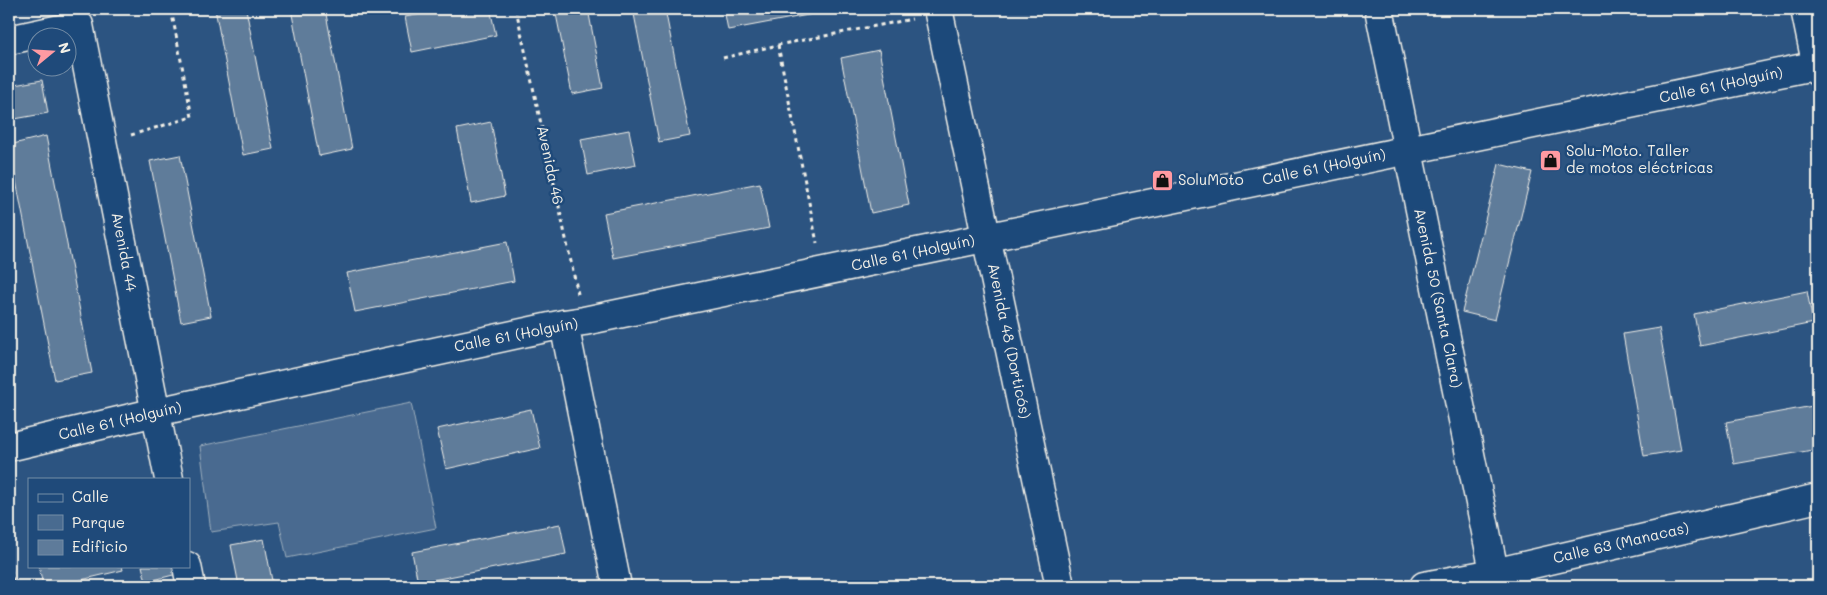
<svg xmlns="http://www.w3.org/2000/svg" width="1827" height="595" font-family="Mali,sans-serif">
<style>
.green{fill:#496b90;stroke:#9eaebc}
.building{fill:#5e7b9a;stroke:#f4f1e8}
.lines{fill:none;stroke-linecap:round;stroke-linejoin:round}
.street-casing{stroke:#f4f1e8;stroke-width:31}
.secondary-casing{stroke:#f4f1e8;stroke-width:31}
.path{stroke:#f4f1e8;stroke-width:3;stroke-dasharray:4 4;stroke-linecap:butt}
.street{stroke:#1f4a7a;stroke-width:28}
.secondary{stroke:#1f4a7a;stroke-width:28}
.labels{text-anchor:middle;stroke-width:5;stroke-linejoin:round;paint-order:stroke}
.street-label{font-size:15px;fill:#f4f1e8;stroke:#1f4a7a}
.poi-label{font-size:15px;fill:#f4f1e8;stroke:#1f4a7a;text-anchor:start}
</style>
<rect width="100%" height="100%" fill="#2c5481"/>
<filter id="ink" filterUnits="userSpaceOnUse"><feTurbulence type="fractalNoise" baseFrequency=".02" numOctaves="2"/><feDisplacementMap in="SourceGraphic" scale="10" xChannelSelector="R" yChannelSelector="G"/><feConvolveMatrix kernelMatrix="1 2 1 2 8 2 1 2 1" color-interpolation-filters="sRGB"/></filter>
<g filter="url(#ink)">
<polygon class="green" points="411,403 436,528 287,558 279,522 211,532 200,446"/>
<g class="building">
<polygon points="215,9 246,9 273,149 243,155"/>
<polygon points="291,9 325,9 352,149 319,156"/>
<polygon points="450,9 490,9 496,35 412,52 405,17"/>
<polygon points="555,9 588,9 603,88 572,94"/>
<polygon points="633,9 665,9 690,136 659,142"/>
<polygon points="724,9 840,9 728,30"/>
<polygon points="879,50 909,205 871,213 841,58"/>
<polygon points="42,80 48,113 9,120 9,86"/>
<polygon points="491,122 505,196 471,203 457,129"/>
<polygon points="629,130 636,165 588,175 581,139"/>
<polygon points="46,136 92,373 55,380 9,145"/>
<polygon points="180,155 211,316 181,322 150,161"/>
<polygon points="1499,164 1532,172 1495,320 1462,312"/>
<polygon points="760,183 769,228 613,258 604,213"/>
<polygon points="507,242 514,281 355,312 347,273"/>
<polygon points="1807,291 1813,323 1700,346 1694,314"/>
<polygon points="1659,328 1681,450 1644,456 1623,334"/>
<polygon points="1818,405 1818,449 1734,464 1726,422"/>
<polygon points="531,409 540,448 446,469 437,429"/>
<polygon points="560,524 566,554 418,583 412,552"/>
<polygon points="264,539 273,586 239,586 231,545"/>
<polygon points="39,566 122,566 123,570 56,586 43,586"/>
<polygon points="142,566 175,566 177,574 146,582"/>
<polygon points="106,582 107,586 90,586"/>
</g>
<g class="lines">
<defs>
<g id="street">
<polyline points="938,9 1060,586"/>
<polyline points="1379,9 1497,586"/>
<polyline points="1805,9 1818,72"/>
<polyline points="9,40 79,25 169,479"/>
<polyline points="564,324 617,586"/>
<polyline points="187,566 191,586"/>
<polyline points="1424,586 1494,573 1818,498"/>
</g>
<polyline id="secondary" points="9,447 156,412 564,324 584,321 1818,65"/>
</defs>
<use href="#street" class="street-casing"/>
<use href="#secondary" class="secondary-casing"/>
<g class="path">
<polyline points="516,9 578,294"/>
<polyline points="104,13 113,9"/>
<polyline points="778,45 817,243"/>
<polyline points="723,58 778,45 912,19"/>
<polyline points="131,135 192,117 171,9"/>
<polyline points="9,562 14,586"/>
</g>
<use href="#street" class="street"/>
<use href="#secondary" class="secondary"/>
</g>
</g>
<defs>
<symbol id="shop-square" viewBox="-11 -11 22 22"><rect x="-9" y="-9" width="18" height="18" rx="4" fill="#ff9aa2" stroke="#1f4a7a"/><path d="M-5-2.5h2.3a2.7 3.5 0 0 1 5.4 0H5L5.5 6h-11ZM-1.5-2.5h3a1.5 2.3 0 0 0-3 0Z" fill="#111"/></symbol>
</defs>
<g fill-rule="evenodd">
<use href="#shop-square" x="1538" y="148" width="25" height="25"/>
<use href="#shop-square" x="1150" y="168" width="25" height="25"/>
</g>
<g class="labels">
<g class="street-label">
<text transform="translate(1721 85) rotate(-12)" y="5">Calle 61 (Holguín)</text>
<text transform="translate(550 165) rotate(78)" y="5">Avenida 46</text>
<text transform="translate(1324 167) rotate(-12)" y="5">Calle 61 (Holguín)</text>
<text transform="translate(124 252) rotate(79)" y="5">Avenida 44</text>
<text transform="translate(913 253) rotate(-12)" y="5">Calle 61 (Holguín)</text>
<text transform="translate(1438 298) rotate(78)" y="5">Avenida 50 (Santa Clara)</text>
<text transform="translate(516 335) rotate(-11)" y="5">Calle 61 (Holguín)</text>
<text transform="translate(1009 341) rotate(78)" y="5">Avenida 48 (Dorticós)</text>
<text transform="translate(120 421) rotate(-13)" y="5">Calle 61 (Holguín)</text>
<text transform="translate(1621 543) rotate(-13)" y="5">Calle 63 (Manacas)</text>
</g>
<g class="poi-label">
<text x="1566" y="156">Solu-Moto. Taller<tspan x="1566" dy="17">de motos eléctricas</tspan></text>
<text x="1178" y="185">SoluMoto</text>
</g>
</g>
<rect width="1827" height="595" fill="none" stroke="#1f4a7a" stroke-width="30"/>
<rect x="15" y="15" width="1797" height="565" fill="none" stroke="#f4f1e8" stroke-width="2" filter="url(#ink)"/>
<rect x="28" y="478" width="162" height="90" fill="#1f4a7a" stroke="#748da6"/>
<rect x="38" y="494" width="25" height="8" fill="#1f4a7a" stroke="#748da6"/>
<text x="72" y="502" font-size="15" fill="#f4f1e8">Calle</text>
<rect x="38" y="515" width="25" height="15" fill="#496b90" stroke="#748da6"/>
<text x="72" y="528" font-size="15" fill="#f4f1e8">Parque</text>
<rect x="38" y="540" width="25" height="15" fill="#5e7b9a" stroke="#748da6"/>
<text x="72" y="552" font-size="15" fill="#f4f1e8">Edificio</text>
<g transform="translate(52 52) rotate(72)"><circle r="24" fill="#1f4a7a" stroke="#748da6"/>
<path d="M0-4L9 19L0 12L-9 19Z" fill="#ff9aa2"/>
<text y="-8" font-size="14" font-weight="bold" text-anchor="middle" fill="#f4f1e8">N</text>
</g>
</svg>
